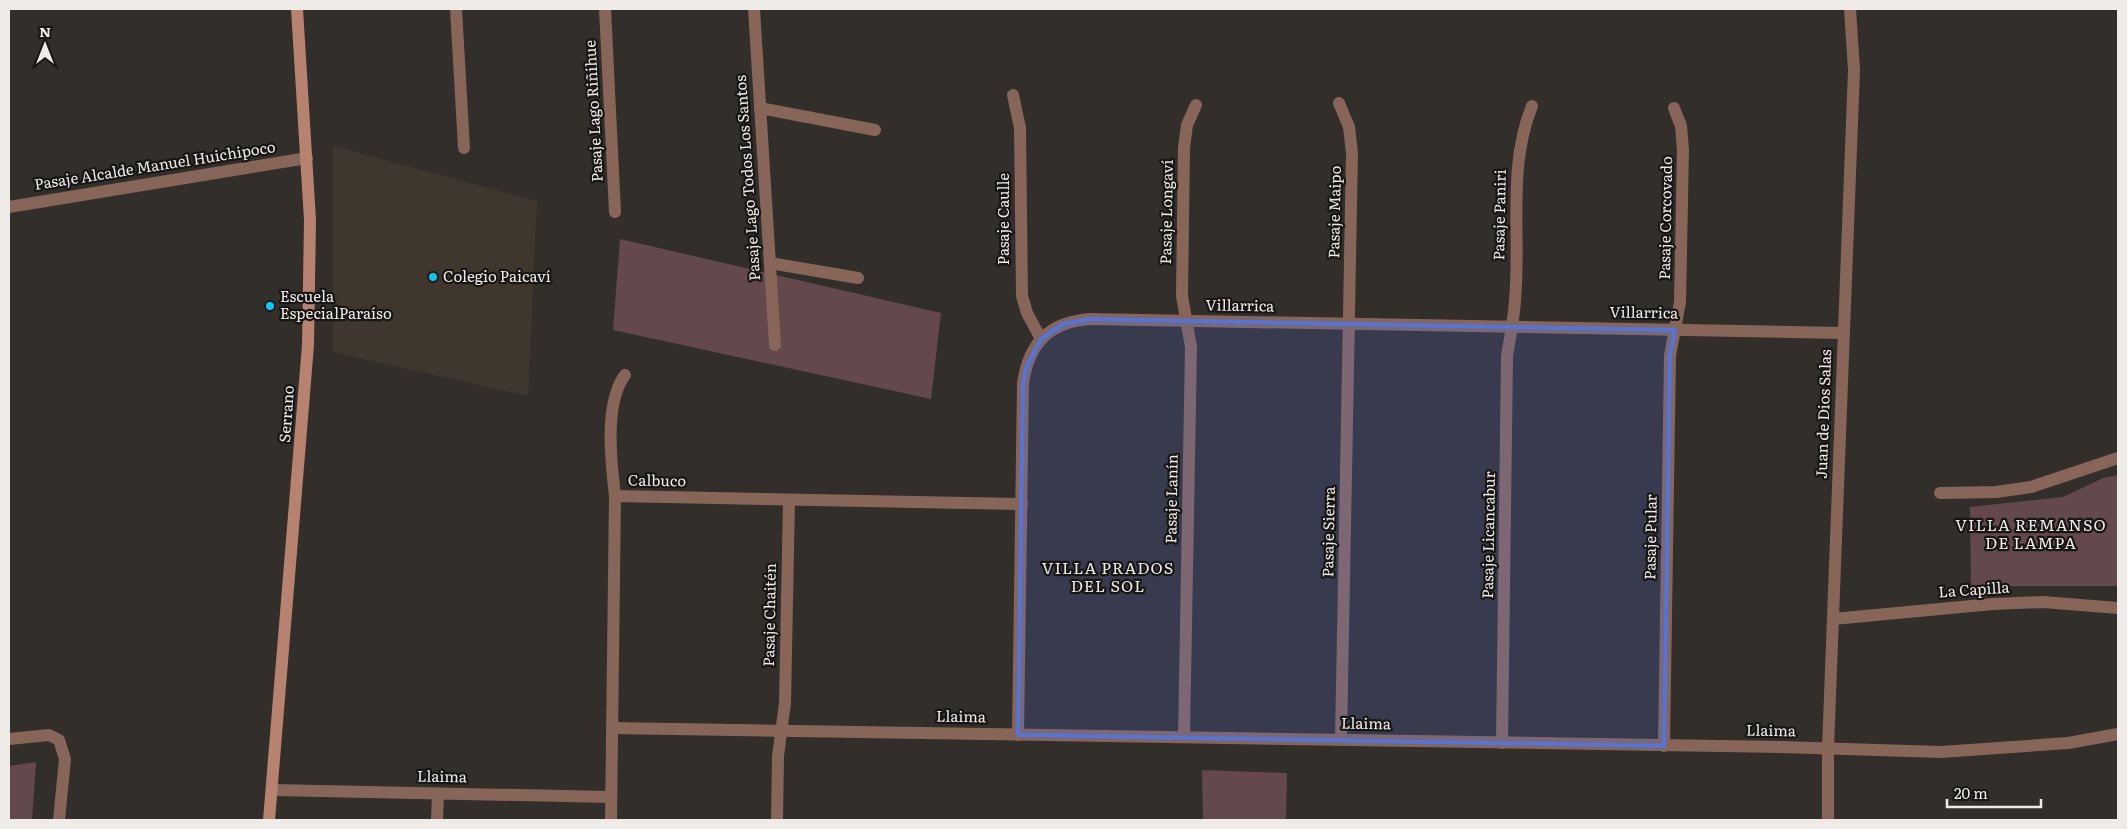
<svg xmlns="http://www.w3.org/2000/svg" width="2127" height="829" font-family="Literata,serif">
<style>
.built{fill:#3f372e}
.green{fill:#63484c}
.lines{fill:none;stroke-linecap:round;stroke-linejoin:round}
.street{stroke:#876559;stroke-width:12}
.secondary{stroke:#b88270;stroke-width:12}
.marked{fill:#5175dc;fill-opacity:0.2;stroke:#5175dc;stroke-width:4;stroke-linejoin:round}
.poi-dot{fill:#03cbf9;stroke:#181614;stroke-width:2}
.labels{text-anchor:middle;stroke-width:4.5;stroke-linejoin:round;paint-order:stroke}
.street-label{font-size:15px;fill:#eeebe8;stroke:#181614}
.poi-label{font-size:15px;fill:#eeebe8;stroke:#181614;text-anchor:start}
.neighbourhood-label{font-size:16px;letter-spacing:1px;fill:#eeebe8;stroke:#181614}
</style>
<rect width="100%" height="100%" fill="#322e2a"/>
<polygon class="built" points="333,146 537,201 528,396 333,352"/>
<g class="green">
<polygon points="620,239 941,313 931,399 613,330"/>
<polygon points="2118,475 2118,586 1971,586 1970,507 2063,497 2103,478"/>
<polygon points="36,762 32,820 9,820 9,766"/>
<polygon points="1202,770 1287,773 1286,820 1203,820"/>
</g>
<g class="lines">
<g class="street">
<polyline points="456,9 464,148"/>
<polyline points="605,9 615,212"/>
<polyline points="754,9 775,345"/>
<polyline points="1013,95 1020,128 1022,296 1027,313 1041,339"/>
<polyline points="1339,103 1349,127 1352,153 1341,740"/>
<polyline points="760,108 875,130"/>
<polyline points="9,207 307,158"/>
<polyline points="770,263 858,278"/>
<polyline points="1940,493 1996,492 2031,487 2118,458"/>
<polyline points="615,496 1022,504"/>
<polyline points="1833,619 1993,604 2043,602 2118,608"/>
<polyline points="612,728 1781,747 1941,752 2068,743 2118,734"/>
<path d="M1018,735l5,-352c6,-40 26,-61 67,-64l753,14"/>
<polyline points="1184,737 1191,347 1182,296 1184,148 1187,125 1196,105"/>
<polyline points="9,739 49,735 59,740 65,759 59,820"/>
<path d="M1502,743l5,-387c3,-18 7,-38 8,-56 6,-66 -8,-132 17,-194"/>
<polyline points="1664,746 1670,356 1680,302 1683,150 1681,126 1674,108"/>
<polyline points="272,790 611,797"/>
<polyline points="437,820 438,794"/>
<path d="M611,820l4,-324c-4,-34 -11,-93 10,-121"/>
<polyline points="777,820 778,756 785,703 789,500"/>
<polyline points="1828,820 1828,748 1854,70 1850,9"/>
</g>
<polyline class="secondary" points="269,820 308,345 310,220 297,9"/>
</g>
<path class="marked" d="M1090,319l585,11 -5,26 -6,390 -646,-11 5,-352 3,-16 15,-28 22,-15z"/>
<g class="poi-dot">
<circle cx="433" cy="277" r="5"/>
<circle cx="270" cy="306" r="5"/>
</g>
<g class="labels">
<g class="street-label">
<text transform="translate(594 111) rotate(-93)" y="5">Pasaje Lago Riñihue</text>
<text transform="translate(155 166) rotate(-9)" y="5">Pasaje Alcalde Manuel Huichipoco</text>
<text transform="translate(748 178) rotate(-94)" y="5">Pasaje Lago Todos Los Santos</text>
<text transform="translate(1167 212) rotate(-89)" y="5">Pasaje Longaví</text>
<text transform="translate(1335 212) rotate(-89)" y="5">Pasaje Maipo</text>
<text transform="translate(1500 215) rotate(-89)" y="5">Pasaje Paniri</text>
<text transform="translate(1666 218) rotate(-89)" y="5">Pasaje Corcovado</text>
<text transform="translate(1004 219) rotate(-90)" y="5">Pasaje Caulle</text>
<text transform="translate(1240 306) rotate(1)" y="5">Villarrica</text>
<text transform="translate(1644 313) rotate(1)" y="5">Villarrica</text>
<text transform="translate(287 414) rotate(-86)" y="5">Serrano</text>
<text transform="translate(1824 414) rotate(-88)" y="5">Juan de Dios Salas</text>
<text transform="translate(657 481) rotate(1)" y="5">Calbuco</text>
<text transform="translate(1172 499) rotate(-89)" y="5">Pasaje Lanín</text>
<text transform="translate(1329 532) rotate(-89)" y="5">Pasaje Sierra</text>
<text transform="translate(1489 535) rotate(-89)" y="5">Pasaje Licancabur</text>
<text transform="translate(1651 537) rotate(-89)" y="5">Pasaje Pular</text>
<text transform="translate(1974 590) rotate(-4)" y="5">La Capilla</text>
<text transform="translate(770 615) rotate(-89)" y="5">Pasaje Chaitén</text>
<text transform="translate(961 717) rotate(1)" y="5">Llaima</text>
<text transform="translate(1366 724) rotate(1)" y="5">Llaima</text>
<text transform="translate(1771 731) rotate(1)" y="5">Llaima</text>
<text transform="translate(442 777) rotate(1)" y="5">Llaima</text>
</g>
<g class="poi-label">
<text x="443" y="282">Colegio Paicaví</text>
<text x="280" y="302">Escuela<tspan x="280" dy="17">EspecialParaíso</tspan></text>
</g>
<g class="neighbourhood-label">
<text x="2031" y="531">VILLA REMANSO<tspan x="2031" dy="18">DE LAMPA</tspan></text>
<text x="1108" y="574">VILLA PRADOS<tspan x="1108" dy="18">DEL SOL</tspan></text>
</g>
</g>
<rect width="2127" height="829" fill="none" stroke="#eeebe8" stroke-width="20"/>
<g transform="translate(45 45)" stroke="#181614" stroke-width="4" paint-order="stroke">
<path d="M0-4L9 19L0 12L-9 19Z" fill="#eeebe8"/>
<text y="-8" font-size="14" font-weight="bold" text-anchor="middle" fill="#eeebe8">N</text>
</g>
<path d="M1947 799v8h94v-8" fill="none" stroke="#eeebe8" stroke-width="2.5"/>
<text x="1954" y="799" font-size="15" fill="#eeebe8" stroke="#181614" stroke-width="4" paint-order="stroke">20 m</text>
</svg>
